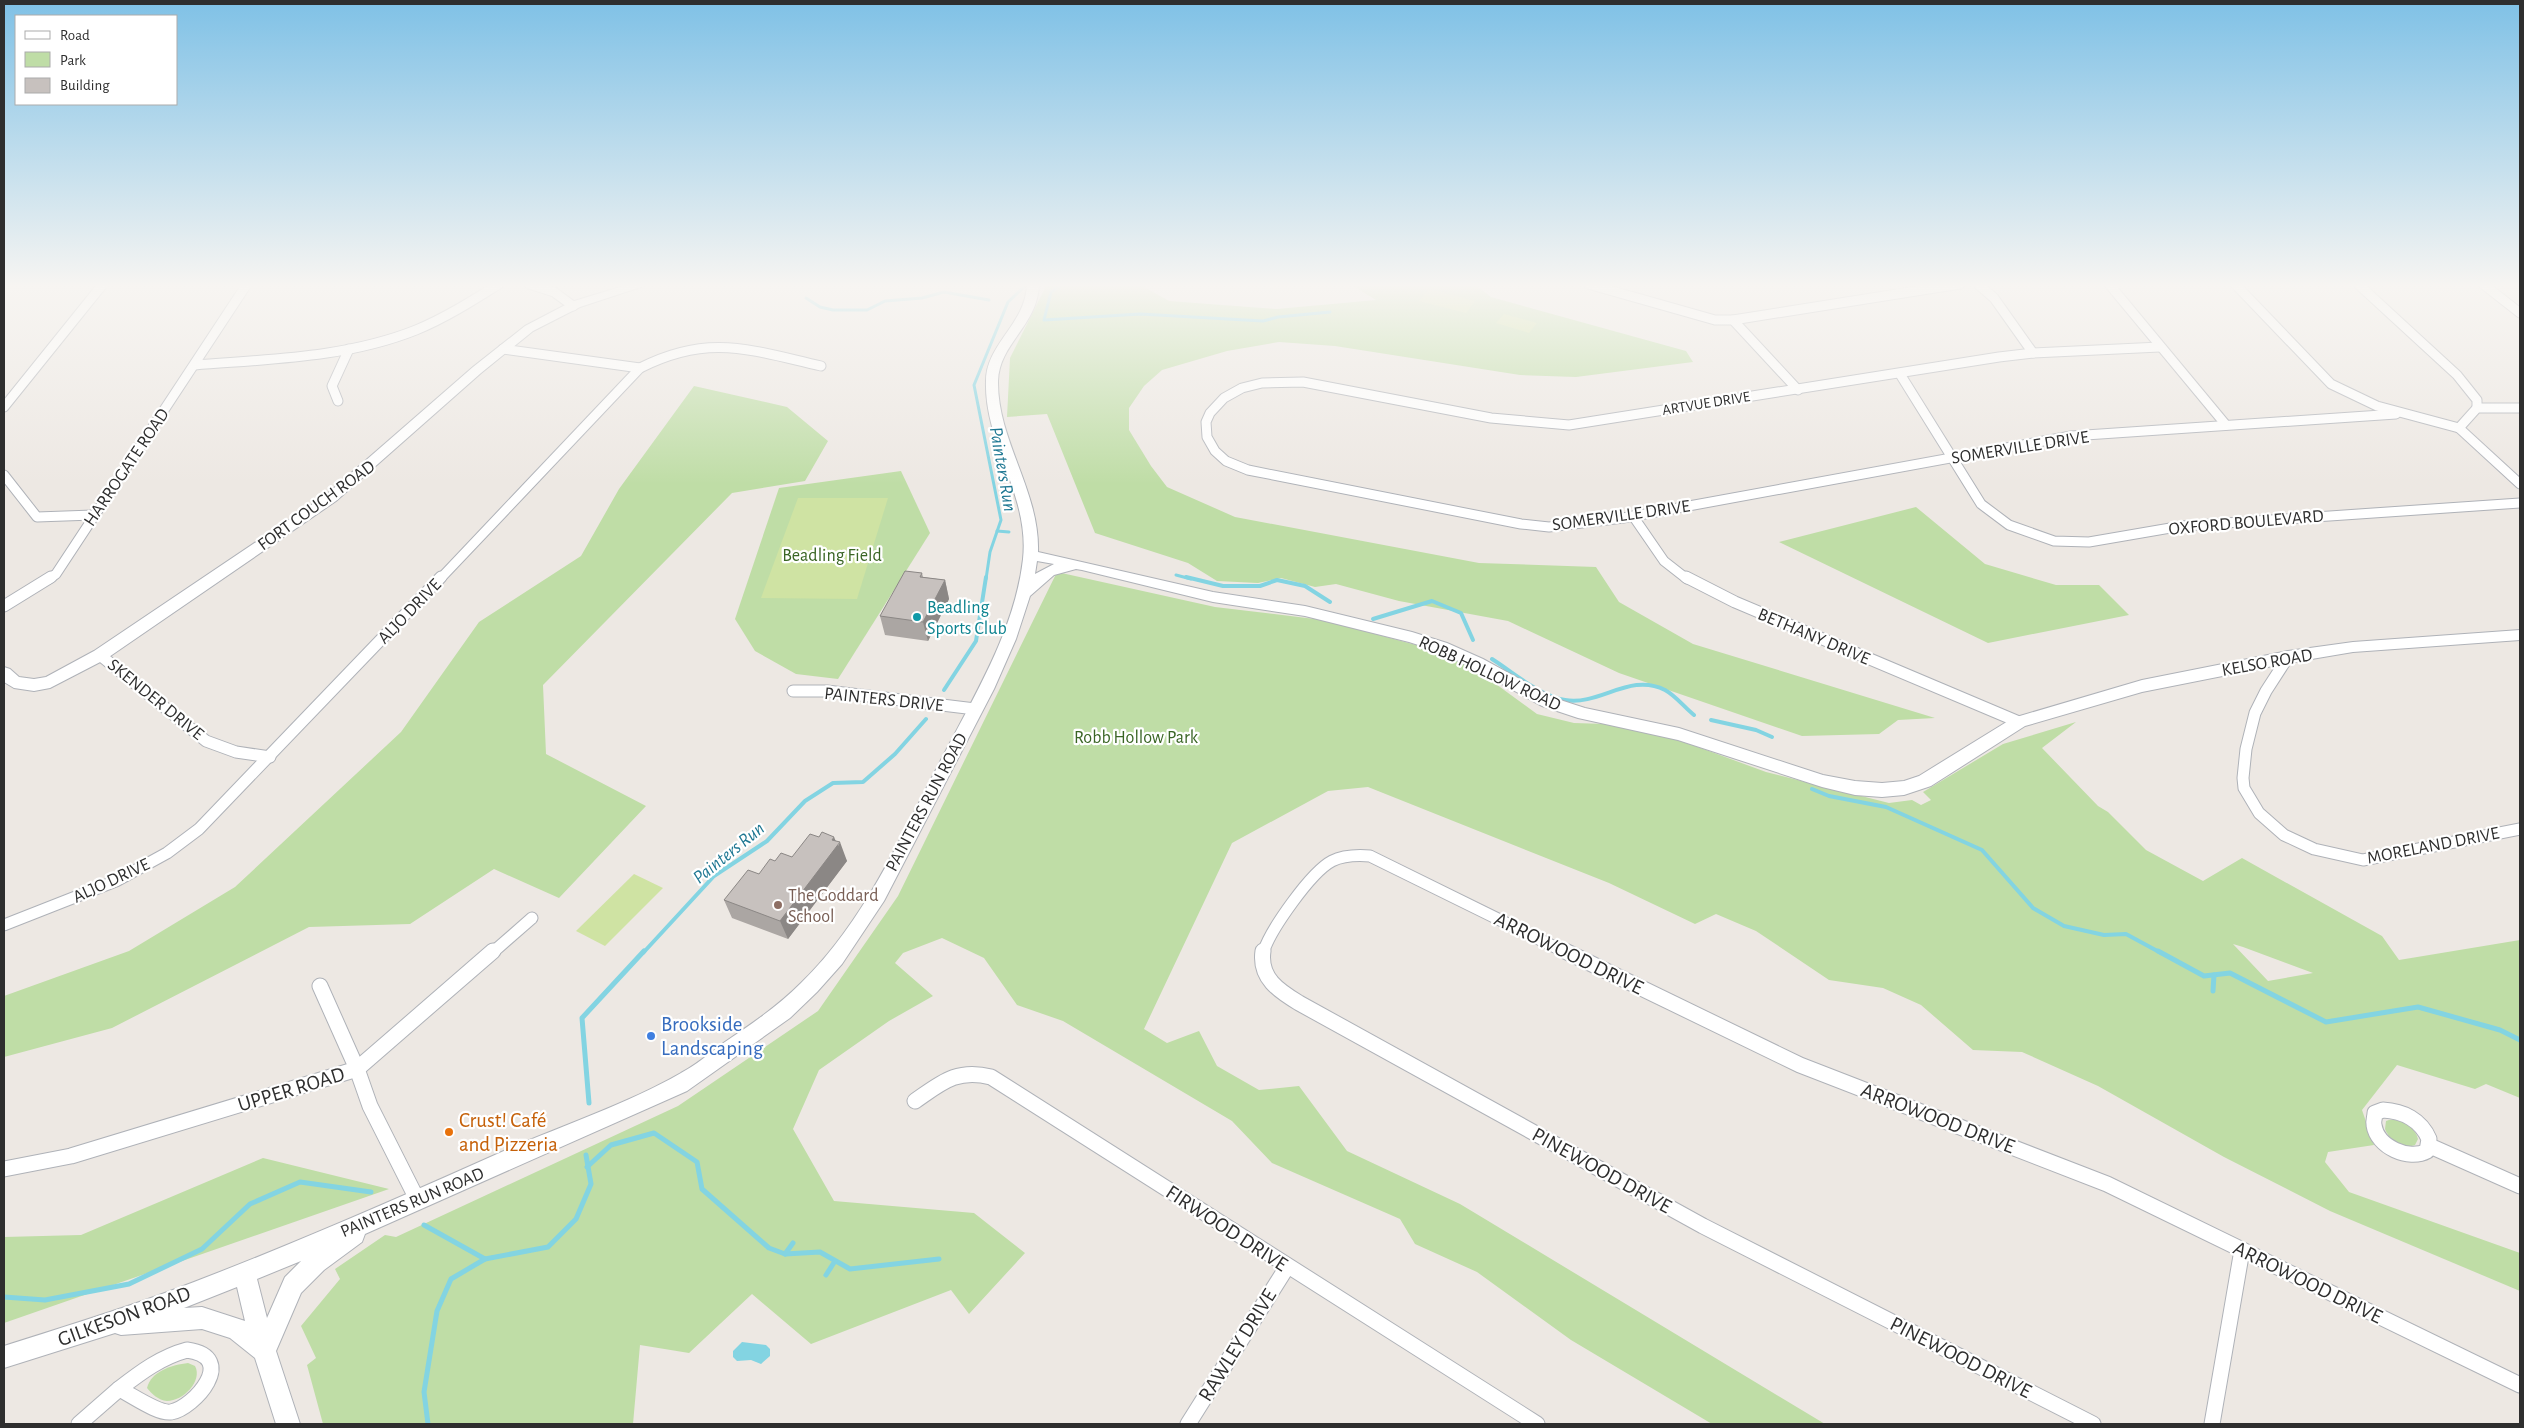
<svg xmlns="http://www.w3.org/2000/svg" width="2524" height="1428" font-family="'Alegreya Sans',sans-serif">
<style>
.green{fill:#bfdda6;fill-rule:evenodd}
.pitch{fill:#cfe3a3}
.water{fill:#83d4e2}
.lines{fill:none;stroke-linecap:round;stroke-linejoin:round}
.stream-far2{stroke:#83d4e2;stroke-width:3}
.stream-far1{stroke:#83d4e2;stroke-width:4}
.stream{stroke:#83d4e2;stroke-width:5}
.street-far2-casing{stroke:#afb2b8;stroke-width:11}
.street-far1-casing{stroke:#afb2b8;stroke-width:13}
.street-casing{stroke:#afb2b8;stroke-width:17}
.secondary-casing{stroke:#afb2b8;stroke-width:2}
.street-far2{stroke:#fff;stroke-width:9}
.street-far1{stroke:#fff;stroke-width:11}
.street{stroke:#fff;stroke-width:15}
.secondary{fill:#fff;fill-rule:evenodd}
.wall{fill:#aba6a3}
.shaded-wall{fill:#8b8785}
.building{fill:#c7c1be;stroke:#8b8785}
.culture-dot{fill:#0f9aa8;stroke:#fff;stroke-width:2}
.education-dot{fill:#8d6e63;stroke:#fff;stroke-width:2}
.shop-dot{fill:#3f7fe0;stroke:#fff;stroke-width:2}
.food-dot{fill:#e8710a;stroke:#fff;stroke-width:2}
.labels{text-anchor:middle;stroke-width:4.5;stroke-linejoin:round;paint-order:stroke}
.far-street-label{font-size:15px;fill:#2e2e2e;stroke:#fff}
.street-label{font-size:18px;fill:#2e2e2e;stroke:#fff}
.park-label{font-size:18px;fill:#396524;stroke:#fff}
.culture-label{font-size:18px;fill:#0d838f;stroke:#fff;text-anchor:start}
.education-label{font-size:18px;fill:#785e54;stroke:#fff;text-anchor:start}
.water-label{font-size:19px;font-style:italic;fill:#1e7792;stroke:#fff}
.near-street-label{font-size:21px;fill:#2e2e2e;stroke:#fff}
.near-shop-label{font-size:21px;fill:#366cbe;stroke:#fff;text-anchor:start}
.near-food-label{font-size:21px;fill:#c56008;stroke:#fff;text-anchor:start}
</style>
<rect width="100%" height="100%" fill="#ede8e3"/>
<g class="green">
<polygon points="1047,284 1139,284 1169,301 1277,309 1376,300 1350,284 1474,284 1491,297 1686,351 1693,362 1576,377 1520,375 1335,346 1279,342 1227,351 1162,370 1144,386 1129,408 1129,430 1151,466 1167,487 1235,517 1479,563 1596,567 1619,602 1693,644 1935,718 1898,720 1879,734 1802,736 1619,673 1508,621 1399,601 1336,584 1315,587 1281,578 1258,583 1217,581 1188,563 1095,533 1047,414 1007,417 1010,358"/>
<polygon points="694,386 787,407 828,441 805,481 732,493 543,685 546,754 646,806 559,898 494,869 410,924 309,927 112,1028 4,1057 4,996 129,951 235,887 401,732 479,622 581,556 619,489"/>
<polygon points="901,471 930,533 838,679 796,674 755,651 735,619 779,488"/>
<polygon points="1916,507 1985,564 2056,585 2099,585 2129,615 1988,643 1779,542"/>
<path d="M1057,572l158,35 108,13 108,29 47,22 59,43 37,9 32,1 73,16 87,32 123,31 23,-3 9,5 10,-5 -8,-8 80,-48 73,-22 -34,26 56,58 10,6 38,38 57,31 39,-23 140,78 17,24 121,-20v158l-34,-14 -11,5 -78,-24 -35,45 12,35 -46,7 -3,10 24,30 171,61v38l-190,-80 -106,-54 -126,-71 -76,-34 -49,-2 -52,-45 -38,-17 -54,-8 -73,-49 -40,-17 -21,10 -86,-41 -241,-96 -40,4 -96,52 -88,186 23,14 32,-12 18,35 42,24 40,-4 48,65 113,53 365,220h-113l-141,-84 -94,-68 -62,-28 -15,-25 -128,-56 -40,-42 -169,-100 -46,-16 -33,-47 -42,-20 -39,15 -8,10 38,33 -44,25 -70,49 -26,59 41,72 140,12 51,40 -56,61 -18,-24 -140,54 -59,-50 -63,59 -49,-8 -7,79h-310l-16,-59 9,-7 -15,-32 39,-47 -5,-10 50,-34 11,2 282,-131 140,-95 80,-115zM2233,944l10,3 70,26 -45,8z"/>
<path d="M2389,1120c13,-2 26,7 29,19l-3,6c-12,5 -26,-5 -30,-16l1,-8z"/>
<polygon points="263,1158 389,1189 4,1323 4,1237 81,1235"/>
<path d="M188,1363l7,3c8,15 -12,35 -28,35 -9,-1 -15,-7 -20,-13 4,-17 25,-23 41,-25z"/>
</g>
<g class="pitch">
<polygon points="1429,289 1475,301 1466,313 1419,301"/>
<polygon points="1504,314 1537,323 1529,333 1496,323"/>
<polygon points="798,498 888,498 857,599 761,598"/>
<polygon points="634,874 663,888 605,946 576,931"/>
</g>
<polygon class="water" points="742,1342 766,1345 770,1349 770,1356 761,1364 751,1360 737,1361 733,1357 733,1351"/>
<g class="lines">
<g class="stream-far2">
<polyline points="1062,284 1051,292 1044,320 1140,314 1263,321 1278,317 1330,312"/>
<polyline points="806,298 820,307 833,310 867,310 885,301 922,298 944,292 989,300"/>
<polyline points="997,531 1009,532"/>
<polyline points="1176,575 1191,579"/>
<polyline points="986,579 990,552 1001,520 974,385 1008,302 1025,286"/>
</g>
<g class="stream-far1">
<polyline points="1186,577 1223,586 1260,586 1277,580 1305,586 1330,602"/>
<polyline points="1373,619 1432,601 1461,613 1473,640"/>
<path d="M1492,659c22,14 46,36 73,41 35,6 65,-28 100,-10 11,6 19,17 29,25"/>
<polyline points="944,690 976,641 986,577"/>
<polyline points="1711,720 1756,730 1772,737"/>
<polyline points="1812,789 1829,796 1886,807 1982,850 2033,908 2064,926 2104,935 2126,934 2161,953"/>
<polyline points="643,953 714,876 767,841 805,801 833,783 863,782 895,754 926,719"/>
</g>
<g class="stream">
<polyline points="2158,951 2204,976 2230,973 2326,1022 2418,1007 2500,1030 2520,1040"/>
<polyline points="2213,991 2214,975"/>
<polyline points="589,1103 582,1018 644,951"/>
<polyline points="587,1167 611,1145 654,1133 697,1162 702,1189 769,1248 785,1254 820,1252 850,1269 939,1259"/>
<polyline points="424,1225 485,1259 548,1247 576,1219 591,1184 586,1155"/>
<polyline points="785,1254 793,1243"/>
<polyline points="826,1275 835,1261"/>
<polyline points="4,1297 45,1300 129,1284 202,1249 250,1204 300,1182 371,1192"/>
<polyline points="428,1424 424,1392 437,1311 451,1279 485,1259"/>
</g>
<defs>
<g id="street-far2">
<polyline points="529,284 554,292 573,306"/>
<polyline points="1588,284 1715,320 1733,320 1798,390"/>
<polyline points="1978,284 1994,298 2033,353"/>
<polyline points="2109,284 2226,425"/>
<polyline points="2235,284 2331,384 2377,406 2459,428"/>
<polyline points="2358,284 2457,375 2477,400 2477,408"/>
<polyline points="2483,284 2520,313"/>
<polyline points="1733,320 1960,284"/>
<polyline points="2160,347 2033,353 1999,357 1569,425 1491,418 1303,382 1262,383 1242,388 1224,398 1210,413 1206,422 1207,437 1215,451 1226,461 1248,470 1521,524 1549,527 1623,518 2071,436 2396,414"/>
<polyline points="503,349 640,368"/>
<path d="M195,365c74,-6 151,-7 221,-35 29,-12 56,-29 83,-46"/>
<polyline points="1900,374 1981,504 2009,525 2054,541 2089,542 2182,526 2520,503"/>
<polyline points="338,401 332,386 349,349"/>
<polyline points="4,407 103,284"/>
<polyline points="2459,428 2520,484"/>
<polyline points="2459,428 2477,408 2520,408"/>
<polyline points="4,475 37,517 93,515"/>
<polyline points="1633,516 1664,561 1687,579"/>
<polyline points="49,579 56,574 247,284"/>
<path d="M440,579l200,-211c69,-35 110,-18 181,-2"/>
</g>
<g id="street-far1">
<polyline points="1686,577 1735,602 2019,722"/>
<polyline points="4,606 51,577"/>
<polyline points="100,655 206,741 236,752 270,757"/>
<polyline points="2288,657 2266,691 2255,713 2246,749 2243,778 2244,788 2259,813 2284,835 2314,849 2363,860 2520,829"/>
<polyline points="793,691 827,691 975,709"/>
<polyline points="4,925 116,881 167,853 199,829 441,577"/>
<polyline points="492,953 532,918"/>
<path d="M1263,953c7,-23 48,-81 69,-92 12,-6 25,-6 38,-5l197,97"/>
</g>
<g id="street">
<path d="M1263,951c-4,27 16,40 36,52l404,223 390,198"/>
<polyline points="1565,951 1800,1065 2107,1184 2520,1385"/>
<polyline points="320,986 357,1069 370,1106 418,1201"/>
<path d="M915,1101c26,-18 42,-33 76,-24l546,347"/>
<path d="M2383,1110c20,1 38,10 46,29l-2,12c-18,10 -50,-4 -53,-26 -1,-4 1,-8 1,-12z"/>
<polyline points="2430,1146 2520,1186"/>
<polyline points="4,1169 71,1156 357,1069 493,951"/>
<path d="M187,1350c52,7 7,58 -16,62 -13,2 -39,-17 -52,-23 22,-17 42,-32 68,-39z"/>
<polyline points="79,1424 119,1389"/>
<polyline points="1188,1424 1287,1267"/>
<polyline points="2212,1424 2242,1250"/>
</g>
<g id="secondary">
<polygon points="630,284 650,284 580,307 533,331 481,373 336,501 106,659 50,688 34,691 14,688 4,682 4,667 10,669 19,677 34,679 46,677 94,651 326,495 473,367 525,326 571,302"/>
<path d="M1027,284h12c-1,42 -40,59 -41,97 -1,59 42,110 40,171l175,40 92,14 107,26 35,11 36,16 71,39 31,10 94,20 144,47 32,6 27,2 22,-2 15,-5 94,-58 129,-38 146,-29 65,-9 167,-12v10l-167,12 -65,11 -146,29 -117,34 -94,60 -27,9 -22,2 -27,-2 -33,-8 -144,-47 -100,-22 -36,-12 -71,-39 -34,-16 -28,-9 -104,-26 -92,-14 -131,-32 -6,-1 -22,6 -24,21 -14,43 -22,50 -110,212 -42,63 -25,28 -27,26 -103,73 -322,143 -3,8 -38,28 -23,23 -25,58 24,73h-24l-21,-66 -25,-20 -28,-9 -81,6 -6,-2 -111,35v-22c53,-17 106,-33 158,-52 116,-43 230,-93 344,-144 58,-25 121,-46 175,-77 15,-8 28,-19 41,-29 28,-19 55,-37 79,-61 64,-62 100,-147 141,-225 32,-62 73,-128 81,-199 7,-63 -39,-116 -37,-178 0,-37 40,-57 41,-97zM1037,561l17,3 -19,10zM301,1261l-16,16 -18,41 -10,-39zM237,1287l8,34 -43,-14 -18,1z"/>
</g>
</defs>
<use href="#street-far2" class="street-far2-casing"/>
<use href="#street-far1" class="street-far1-casing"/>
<use href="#street" class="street-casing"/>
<use href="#secondary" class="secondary-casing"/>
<use href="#street-far2" class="street-far2"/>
<use href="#street-far1" class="street-far1"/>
<use href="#street" class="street"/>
<use href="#secondary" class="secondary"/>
</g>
<g class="wall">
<polygon points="922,573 923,577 945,580 949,599 928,641 885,635 880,616"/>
<polygon points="819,837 836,841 847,861 788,939 732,918 724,900 759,874 775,861 792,857"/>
</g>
<g class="shaded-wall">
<polygon points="945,580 949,599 928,641 923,622"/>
<polygon points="834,837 838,846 840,842 847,861 788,939 780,921"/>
</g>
<g class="building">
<polygon points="905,571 922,573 920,577 945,580 923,622 880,616"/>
<polygon points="822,832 834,837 832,840 840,842 780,921 724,900 748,870 759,874 770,859 775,861 781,853 792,857 810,834 819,837"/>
</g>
<linearGradient id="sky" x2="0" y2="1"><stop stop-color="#7fc1e6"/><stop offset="0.59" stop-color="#f7f5f2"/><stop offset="1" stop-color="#f7f5f2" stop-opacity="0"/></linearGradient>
<rect width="2524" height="484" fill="url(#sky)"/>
<circle class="culture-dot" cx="917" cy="617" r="5"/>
<circle class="education-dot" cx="778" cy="905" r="5"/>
<circle class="shop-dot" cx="651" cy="1036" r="5"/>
<circle class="food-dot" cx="449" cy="1132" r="5"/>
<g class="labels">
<g class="far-street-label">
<text transform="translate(1706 403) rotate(-9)" y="5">ARTVUE DRIVE</text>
</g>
<g class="street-label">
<text transform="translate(2020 447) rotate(-9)" y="6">SOMERVILLE DRIVE</text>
<text transform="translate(126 467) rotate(-56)" y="6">HARROGATE ROAD</text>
<text transform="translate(316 505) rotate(-36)" y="6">FORT COUCH ROAD</text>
<text transform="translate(1621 515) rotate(-8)" y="6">SOMERVILLE DRIVE</text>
<text transform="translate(2246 522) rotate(-5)" y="6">OXFORD BOULEVARD</text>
<text transform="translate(409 611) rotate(-46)" y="6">ALJO DRIVE</text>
<text transform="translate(1814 636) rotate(23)" y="6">BETHANY DRIVE</text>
<text transform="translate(2267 662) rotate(-10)" y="6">KELSO ROAD</text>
<text transform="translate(1490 673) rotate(25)" y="6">ROBB HOLLOW ROAD</text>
<text transform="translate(156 699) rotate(39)" y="6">SKENDER DRIVE</text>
<text transform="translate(884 699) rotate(6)" y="6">PAINTERS DRIVE</text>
<text transform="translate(926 802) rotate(-62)" y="6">PAINTERS RUN ROAD</text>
<text transform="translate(2433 845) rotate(-11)" y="6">MORELAND DRIVE</text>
<text transform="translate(111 880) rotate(-25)" y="6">ALJO DRIVE</text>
<text transform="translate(412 1202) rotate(-23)" y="6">PAINTERS RUN ROAD</text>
</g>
<g class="park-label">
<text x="832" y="561">Beadling Field</text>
<text x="1136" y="743">Robb Hollow Park</text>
</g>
<g class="culture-label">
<text x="927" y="613">Beadling<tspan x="927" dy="21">Sports Club</tspan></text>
</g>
<g class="education-label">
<text x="788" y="901">The Goddard<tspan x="788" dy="21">School</tspan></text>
</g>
<g class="water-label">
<text transform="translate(1004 469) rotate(80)" y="7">Painters Run</text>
<text transform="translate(728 852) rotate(-39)" y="7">Painters Run</text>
</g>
<g class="near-street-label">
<text transform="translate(1569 953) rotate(26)" y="7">ARROWOOD DRIVE</text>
<text transform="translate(291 1089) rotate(-17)" y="7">UPPER ROAD</text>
<text transform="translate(1938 1118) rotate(21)" y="7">ARROWOOD DRIVE</text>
<text transform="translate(1602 1170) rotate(29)" y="7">PINEWOOD DRIVE</text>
<text transform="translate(1227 1228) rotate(33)" y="7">FIRWOOD DRIVE</text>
<text transform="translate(2308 1282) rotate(26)" y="7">ARROWOOD DRIVE</text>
<text transform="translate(124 1316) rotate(-20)" y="7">GILKESON ROAD</text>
<text transform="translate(1237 1345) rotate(-58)" y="7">RAWLEY DRIVE</text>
<text transform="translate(1961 1357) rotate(27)" y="7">PINEWOOD DRIVE</text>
</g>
<g class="near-shop-label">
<text x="661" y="1031">Brookside<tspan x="661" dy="24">Landscaping</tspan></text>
</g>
<g class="near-food-label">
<text x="459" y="1127">Crust! Café<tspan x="459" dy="24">and Pizzeria</tspan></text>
</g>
</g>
<rect width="2524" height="1428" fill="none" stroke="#2e2e2e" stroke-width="10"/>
<rect x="15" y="15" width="162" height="90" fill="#ffffff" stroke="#ababab"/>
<rect x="25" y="31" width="25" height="8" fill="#ffffff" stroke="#ababab"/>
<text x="60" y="40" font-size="15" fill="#2e2e2e">Road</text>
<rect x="25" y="52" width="25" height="15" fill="#bfdda6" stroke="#ababab"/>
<text x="60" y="65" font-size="15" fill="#2e2e2e">Park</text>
<rect x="25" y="78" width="25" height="15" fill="#c7c1be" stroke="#ababab"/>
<text x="60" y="90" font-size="15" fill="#2e2e2e">Building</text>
</svg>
